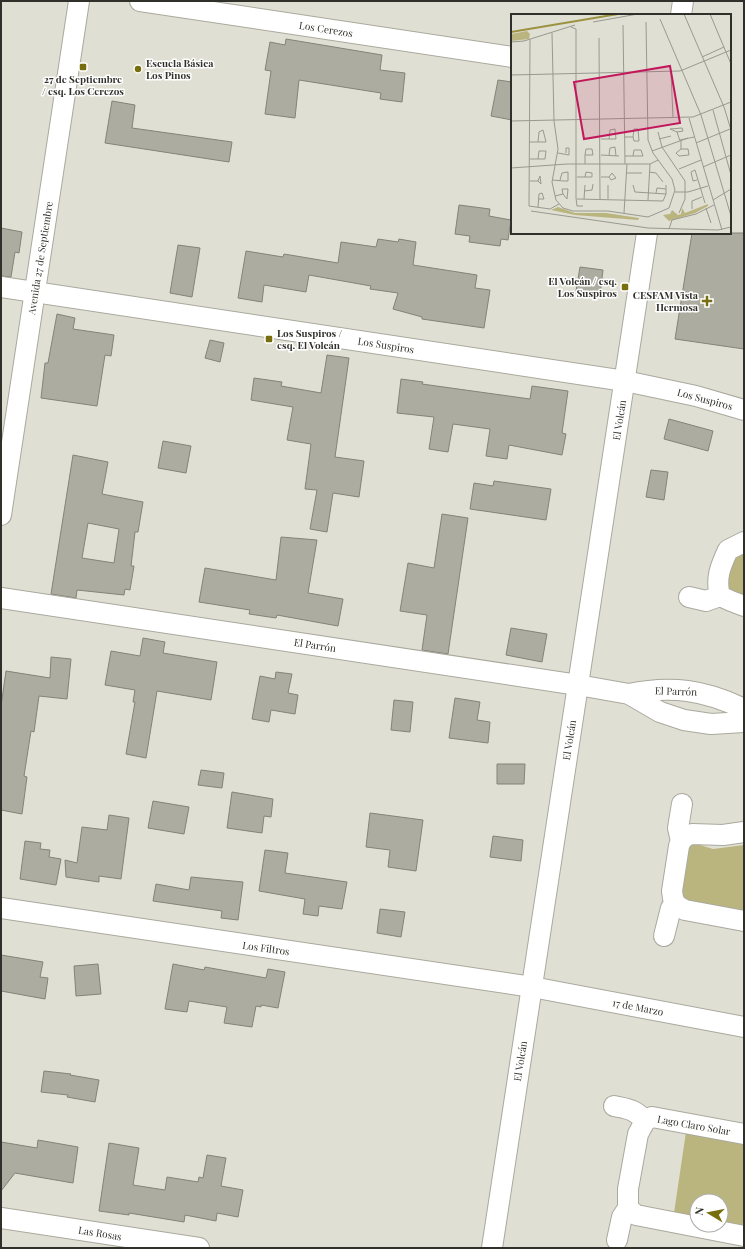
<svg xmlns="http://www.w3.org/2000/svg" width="745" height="1249" font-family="'Playfair Display',serif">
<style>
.green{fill:#bab57f}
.building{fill:#adaca0;stroke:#848379;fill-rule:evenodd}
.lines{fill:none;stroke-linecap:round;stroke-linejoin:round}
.minor-casing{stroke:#aaa99e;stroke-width:22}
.minor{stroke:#fff;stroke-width:20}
.poi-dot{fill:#776f0d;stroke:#fff;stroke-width:1.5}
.labels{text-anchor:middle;stroke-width:3;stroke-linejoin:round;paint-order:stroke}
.street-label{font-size:10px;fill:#30302b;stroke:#fff}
.poi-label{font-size:10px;font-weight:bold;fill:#30302b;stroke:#fff;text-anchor:start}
.inset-river{fill:none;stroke:#9b9342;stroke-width:2}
.inset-road{fill:none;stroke:#9a9990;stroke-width:1}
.view{fill:#c2185b;fill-opacity:0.15;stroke:#c2185b;stroke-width:2}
.inset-edge{fill:none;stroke:#30302b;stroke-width:2}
</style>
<rect width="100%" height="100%" fill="#e0dfd3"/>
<g class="green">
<polygon points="744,554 744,595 733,593 726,584 729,568 737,555"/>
<polygon points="687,841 713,849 744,845 744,912 677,900"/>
<polygon points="686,1132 744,1141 744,1219 742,1226 721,1222 721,1201 697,1201 697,1217 674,1213"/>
</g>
<g class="building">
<polygon points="286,39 382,55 380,70 405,73 402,102 380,99 381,93 299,80 295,118 265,114 271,71 265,70 270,42 285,45"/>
<polygon points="498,80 512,82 512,120 491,116"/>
<polygon points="112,101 135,105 132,128 232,142 229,162 105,143"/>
<polygon points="459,205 490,209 489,216 511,220 508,240 501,239 500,246 469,242 470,236 455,234"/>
<polygon points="1,228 22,232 19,253 15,252 11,277 1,276"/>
<polygon points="692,233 744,233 744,349 675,339"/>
<polygon points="378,239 398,242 399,239 416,242 413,265 477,275 475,288 490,290 484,328 422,319 422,317 393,309 398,293 370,289 371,286 309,275 306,292 264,285 262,302 238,298 246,251 283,257 284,254 338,263 341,242 376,247"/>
<polygon points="178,245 200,248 192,297 170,293"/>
<polygon points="580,267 603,270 600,295 576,291"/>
<polygon points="57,314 75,318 73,329 114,335 111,356 105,355 97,406 41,398 45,363 48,363"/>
<polygon points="210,340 224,343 220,362 205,358"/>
<polygon points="327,355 349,358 335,457 364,461 359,497 333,493 327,532 310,529 317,490 305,489 311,444 287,440 293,407 251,400 254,378 282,382 281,386 321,393"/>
<polygon points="401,379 423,382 422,384 530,399 532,386 568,391 562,433 566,434 562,455 509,445 507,459 486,456 490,429 453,424 448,452 429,449 434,417 397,413"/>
<polygon points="669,419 713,431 708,451 664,439"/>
<polygon points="163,441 191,446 186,473 158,468"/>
<path d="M73,455l35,7 -6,32 41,8 -5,30h-3l-4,34h3l-4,24 -5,-1 -1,6 -47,-5 -1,8 -25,-4zM88,523l31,6 -5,34 -32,-5z"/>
<polygon points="651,470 668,472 664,500 646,497"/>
<polygon points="494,481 551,489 546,520 470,509 474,483 493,486"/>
<polygon points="442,514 468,518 448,654 422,650 427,615 400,611 408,563 434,568"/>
<polygon points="281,537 317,540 308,593 343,599 338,626 277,615 276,618 249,614 250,610 199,602 205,568 276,580"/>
<polygon points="511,628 547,634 542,662 506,655"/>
<polygon points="143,638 165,642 163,653 217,662 211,700 157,691 146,758 126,754 135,702 133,702 135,690 105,685 111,651 140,656"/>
<polygon points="51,657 71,659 67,699 39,696 34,732 31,731 24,776 27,777 22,814 1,810 1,706 6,671 50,678"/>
<polygon points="276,672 292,674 288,693 298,695 295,714 271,710 269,722 252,719 260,676 275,679"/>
<polygon points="455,698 480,702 477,720 490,722 488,743 449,738"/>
<polygon points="394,700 413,702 410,732 391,730"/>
<polygon points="497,764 525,764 524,784 497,784"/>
<polygon points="201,770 224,773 222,788 198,785"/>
<polygon points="232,792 273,799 271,817 264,816 262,833 227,828"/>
<polygon points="153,801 189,807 184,834 148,828"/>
<polygon points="370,813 423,820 416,871 388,867 390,850 366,847"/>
<polygon points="109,815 129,818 121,879 99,876 99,882 66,877 65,860 77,863 82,827 107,830"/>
<polygon points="493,836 523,840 521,861 490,857"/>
<polygon points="25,841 41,843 40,849 50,850 49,857 61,859 56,885 20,879"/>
<polygon points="265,850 288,853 285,873 347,882 342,909 319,906 318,916 303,914 305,899 259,891"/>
<polygon points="191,877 243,882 238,920 221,918 222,911 153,901 156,884 189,890"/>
<polygon points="380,909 405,912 401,937 377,933"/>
<polygon points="1,955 43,962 40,977 48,978 45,999 1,991"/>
<polygon points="98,964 101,994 76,996 74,966"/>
<polygon points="173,964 204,970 205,967 266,978 268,969 285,972 278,1008 261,1005 261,1007 256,1006 252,1027 224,1023 227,1007 189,1001 187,1012 165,1009"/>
<polygon points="44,1071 71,1074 70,1075 99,1080 95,1102 67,1097 68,1095 41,1092"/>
<polygon points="38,1140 78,1147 73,1183 15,1173 1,1191 1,1142 37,1148"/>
<polygon points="109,1143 139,1148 133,1185 165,1190 167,1177 198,1182 199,1177 203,1178 207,1155 226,1158 221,1186 243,1190 238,1217 217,1213 216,1221 185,1215 184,1222 129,1213 129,1215 99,1211"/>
</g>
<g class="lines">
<defs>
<g id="minor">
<polyline points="140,1 512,57"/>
<polyline points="681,15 683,1"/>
<polyline points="1,287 625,381 696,396 744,410"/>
<polyline points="1,515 79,1"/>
<path d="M744,542l-16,8c-7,15 -13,28 -8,46l11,5 13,5"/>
<polyline points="689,597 706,601 720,596"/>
<polyline points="1,598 578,685 629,694 660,712 684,720 711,724 744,722"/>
<path d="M629,694c42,-9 76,-4 115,15"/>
<polyline points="744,832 723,835 692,834 686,836 681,841 679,846 672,891 673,898 676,905 685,910 744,921"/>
<polyline points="681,841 678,828 682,804"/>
<polyline points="1,908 532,987 744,1027"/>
<polyline points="664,936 671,908 676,905"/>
<path d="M614,1106c14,3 21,3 31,15"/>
<polyline points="744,1134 652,1117 645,1121 638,1134 628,1189 628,1208 636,1215 744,1236"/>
<polyline points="1,1218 199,1248"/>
<polyline points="617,1240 622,1217 628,1208"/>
<polyline points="492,1248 647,233"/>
</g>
</defs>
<use href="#minor" class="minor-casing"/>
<use href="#minor" class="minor"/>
</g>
<g class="poi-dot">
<rect x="79" y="63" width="8" height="8" rx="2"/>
<circle cx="138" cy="69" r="4"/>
<rect x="621" y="283" width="8" height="8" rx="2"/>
<path d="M705 295h4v4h4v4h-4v4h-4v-4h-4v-4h4z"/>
<rect x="265" y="335" width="8" height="8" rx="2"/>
</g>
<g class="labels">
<g class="street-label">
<text transform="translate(326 29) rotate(9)" y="4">Los Cerezos</text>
<text transform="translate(40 258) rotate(-81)" y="4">Avenida 27 de Septiembre</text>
<text transform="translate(386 345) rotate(9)" y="4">Los Suspiros</text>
<text transform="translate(705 399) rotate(15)" y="4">Los Suspiros</text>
<text transform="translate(619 420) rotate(-81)" y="4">El Volcán</text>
<text transform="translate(315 645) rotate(9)" y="4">El Parrón</text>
<text transform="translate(676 691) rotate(2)" y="4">El Parrón</text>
<text transform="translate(569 740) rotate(-81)" y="4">El Volcán</text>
<text transform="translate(266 948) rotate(8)" y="4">Los Filtros</text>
<text transform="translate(638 1007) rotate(11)" y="4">17 de Marzo</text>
<text transform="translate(520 1061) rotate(-81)" y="4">El Volcán</text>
<text transform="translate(694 1125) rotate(10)" y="4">Lago Claro Solar</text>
<text transform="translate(100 1233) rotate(9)" y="4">Las Rosas</text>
</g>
<g class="poi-label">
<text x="146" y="67">Escuela Básica<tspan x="146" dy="12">Los Pinos</tspan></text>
<text x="83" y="83" text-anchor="middle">27 de Septiembre<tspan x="83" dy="12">/ esq. Los Cerezos</tspan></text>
<text x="617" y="285" text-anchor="end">El Volcán / esq.<tspan x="617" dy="12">Los Suspiros</tspan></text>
<text x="698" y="299" text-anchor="end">CESFAM Vista<tspan x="698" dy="12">Hermosa</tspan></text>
<text x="277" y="337">Los Suspiros /<tspan x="277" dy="12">esq. El Volcán</tspan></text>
</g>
</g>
<g transform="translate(511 14)">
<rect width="220" height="220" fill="#e0dfd3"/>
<path d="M16,17l3,3 -1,5 -18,2v-7zM197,190v2l-13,7 -26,8 -6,-6 7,-1 2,-4 6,5 3,-1 1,-6 3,5zM47,193l17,6h31l33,5 -1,2 -63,-5 -24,-5z" fill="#bab57f"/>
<path class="inset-river" d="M0,18l107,-18"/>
<path class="inset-road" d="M173,0l40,93 7,23M199,0l21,50M149,5l41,96 30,101M82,8l45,-8M112,11l2,139M60,13l5,2v169l1,8h6M41,19l2,88 4,28 -6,33 4,18 7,8 10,3h35l40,6 21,-9 6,-18 -3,-11 -19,-26 -5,-13 -2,-118M88,24l1,161M19,25l-1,167 21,3 9,-5M0,28l13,-1 51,-16M191,43l22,-10M160,58l2,46M0,61l169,-4 51,-21M202,96l18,65M178,104l33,112M0,107l182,-4 38,-15M147,118l4,15 23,34v18l-6,14M166,118l6,-1 -1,-3 -12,1 7,3 3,9M114,123h8l1,-8h4l1,12h-5l-1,-4M90,125h15l-1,-10 -5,1 -1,9M148,125l12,-3M169,126l14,-3M170,127v8l-5,4 3,3 10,-1 -1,-6h-7M19,128h16l-3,-12 -4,2 -1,10M185,129l34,-14M141,137l36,-13M47,139l11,2v-7h-3v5M90,141l18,1M98,141l1,-7 5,-1 1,9M114,142h18l-2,-6h-7l-1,6M19,145h15l1,-8h-7l-1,8M74,150v-9l1,-6h6l1,6h-8M192,153l28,-12M0,154l56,-4h83l8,-4M168,155l22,-9M138,158l7,1 7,9M115,159h16M66,163h15v-4l-6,-1 -1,5M90,163h8l3,-4 4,5 -5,2 -2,-3M41,166l12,1h4v-9l-6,1 -2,7M186,166l-4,1 -2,-9 4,-2 10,33M19,167h8l2,-5 1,8 -3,-3M122,171l2,7 31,2M73,177l8,-1 1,-6M164,178h13l20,-6M145,179l1,-5 9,1M44,182l8,-2 4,5 1,-10h-6l1,5M66,185l86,2 3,-7v-9M73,185l1,-14M97,185v-14M137,186l2,-36M202,186l18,-11M27,193l1,-13 3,-1 2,6h-5M195,194l5,15M181,195v-8l10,-4M20,197l117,17 70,2 13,-3M113,199l3,-49M158,215l3,-9 24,-6 18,-9"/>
<path class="view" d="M159,52l10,57 -96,16 -10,-57z"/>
<rect width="220" height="220" class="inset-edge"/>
</g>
<rect width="745" height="1249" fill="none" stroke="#30302b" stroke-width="4"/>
<g transform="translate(709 1213) rotate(280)"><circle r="19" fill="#ffffff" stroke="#acacaa"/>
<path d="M0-3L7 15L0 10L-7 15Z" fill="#776f0d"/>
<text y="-6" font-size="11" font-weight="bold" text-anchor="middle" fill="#30302b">N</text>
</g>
</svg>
